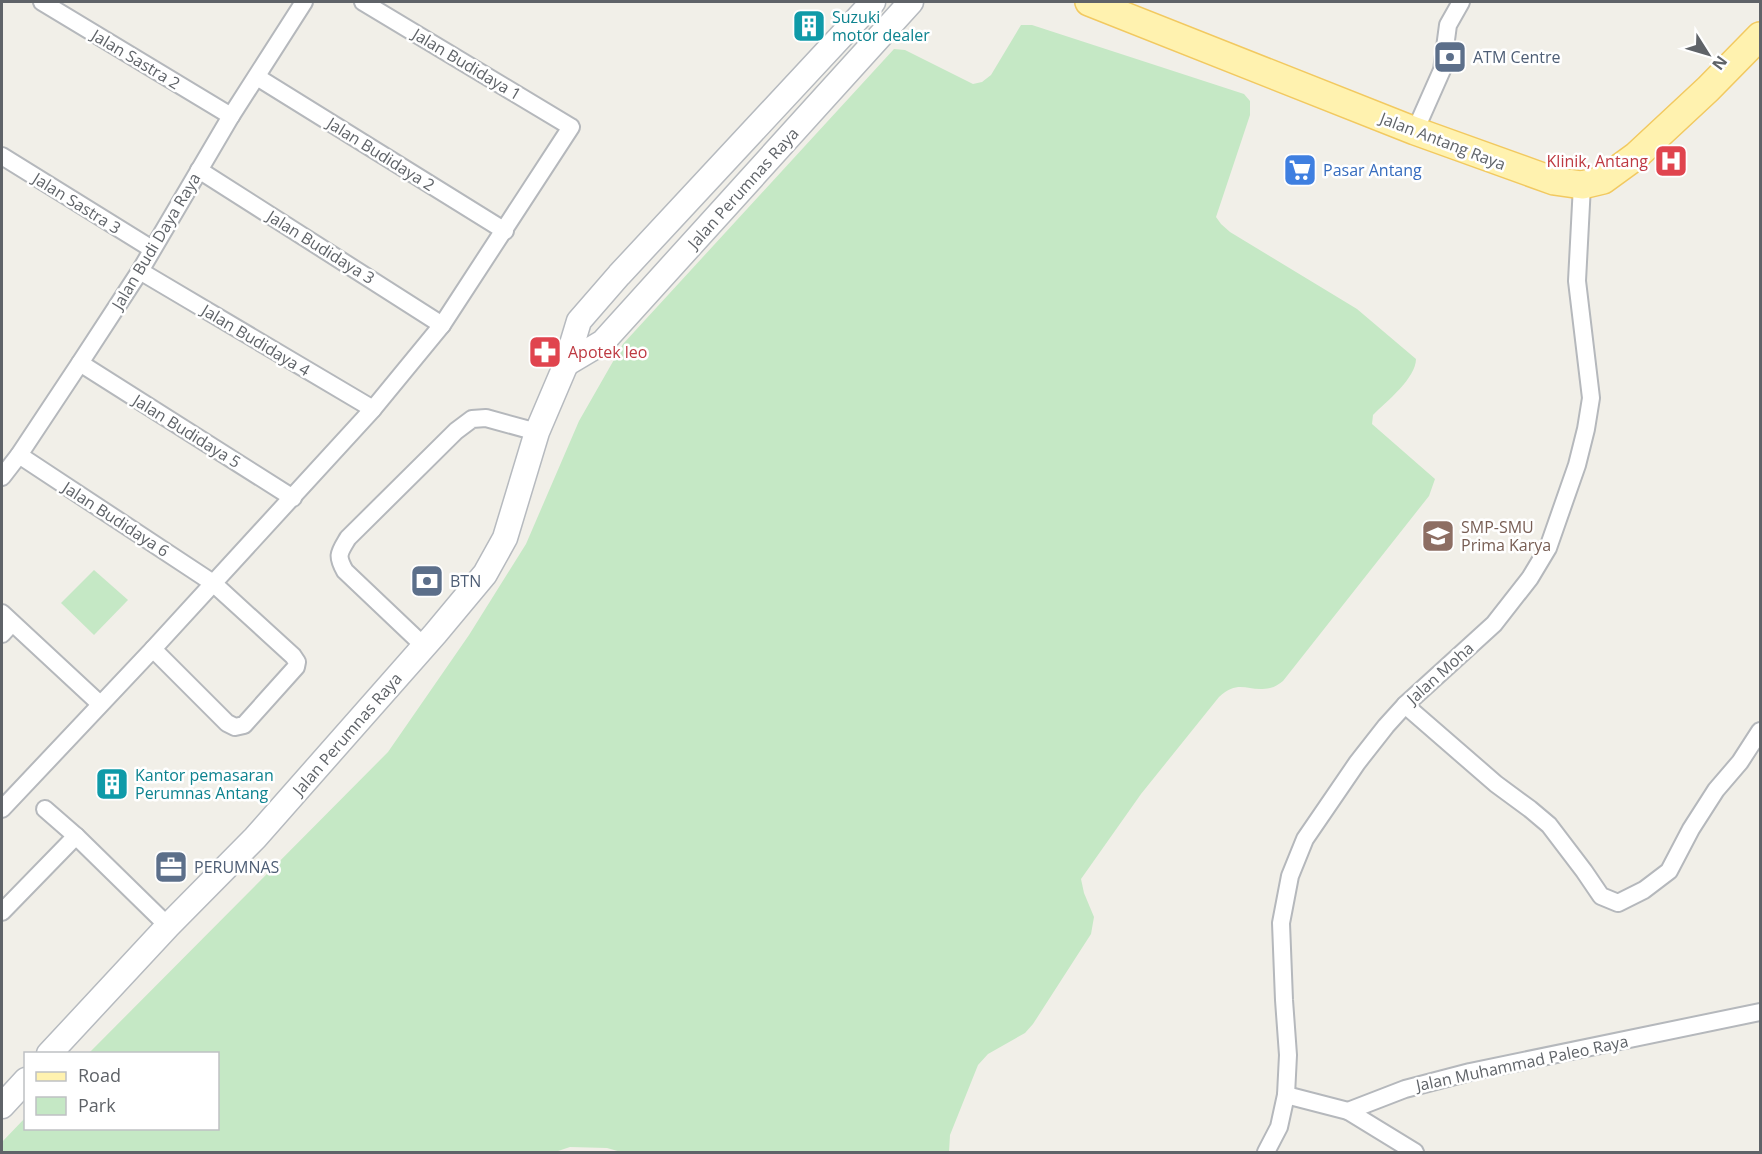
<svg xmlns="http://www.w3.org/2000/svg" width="1762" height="1154" font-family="'Open Sans',sans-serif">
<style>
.green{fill:#c5e8c5}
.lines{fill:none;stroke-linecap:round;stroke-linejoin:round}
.street-casing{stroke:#b5b8bc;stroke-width:20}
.secondary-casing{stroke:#b6babf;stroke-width:27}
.primary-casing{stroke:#f2c960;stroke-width:30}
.street{stroke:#fff;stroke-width:16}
.secondary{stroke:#fff;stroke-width:24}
.primary{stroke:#fff2af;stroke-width:27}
.labels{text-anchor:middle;stroke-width:5;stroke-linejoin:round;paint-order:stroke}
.culture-label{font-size:16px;fill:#0d838f;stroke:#fff;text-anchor:start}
.service-label{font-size:16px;fill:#4e5e75;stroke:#fff;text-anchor:start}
.street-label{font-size:16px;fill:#5f6368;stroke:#fff}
.health-label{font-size:16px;fill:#be3a42;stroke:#fff;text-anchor:end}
.shop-label{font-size:16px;fill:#366cbe;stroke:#fff;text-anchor:start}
.education-label{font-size:16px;fill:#785e54;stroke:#fff;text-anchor:start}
</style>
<rect width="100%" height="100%" fill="#f1efe8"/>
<g class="green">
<path d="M1021,25h11l212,69 6,7v14l-34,102 5,7 9,8 127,77 59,50c0,19 -29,42 -43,56l-1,9 63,55 -6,17 -146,185c-4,3 -8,6 -13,7 -22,5 -30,-10 -51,9l-78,97 -60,85 3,14 10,24 -3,17 -58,90 -8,9 -37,21 -10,11 -28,70 -1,17h-328l-14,-4 -37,-1 -15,5h-553v-10l23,-24 1,10h192v-74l-129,-1 299,-301 81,-117 57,-91 53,-123 44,-77 271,-295 11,1 68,34 9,-2 9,-7z"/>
<polygon points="94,570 128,600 94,635 61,603"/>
</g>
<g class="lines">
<defs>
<g id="street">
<polyline points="42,2 231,116"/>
<polyline points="257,77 505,231"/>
<polyline points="1415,131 1442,70 1448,25 1461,2"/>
<polyline points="2,156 152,249"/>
<polyline points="199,170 442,325"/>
<polyline points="140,271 373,409"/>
<polyline points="80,363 293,498"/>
<polyline points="19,455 213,583 293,656 297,662 296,667 244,725 235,727 227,723 153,649"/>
<polyline points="2,477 19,455 80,363 140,271 231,116 304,2"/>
<polyline points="2,613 100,704"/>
<polyline points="2,634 12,623"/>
<path d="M424,646l-79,-75c-9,-16 -6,-18 3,-33l108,-107 16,-12 14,-1 51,14"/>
<polyline points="1405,705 1496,784 1530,809 1549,825 1584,871 1601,896 1618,903 1644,890 1669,871 1691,829 1716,790 1740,762 1760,731"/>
<polyline points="2,809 153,649 373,409 442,325 571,127 363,2"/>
<polyline points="45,809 76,836 168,926"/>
<polyline points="2,912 76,836"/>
<polyline points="1286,1095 1348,1111 1405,1089 1470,1072 1760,1012"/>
<polyline points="1348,1111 1415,1152"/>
<polyline points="1266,1152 1279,1127 1286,1095 1288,1055 1284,1000 1281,923 1290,876 1305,839 1357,763 1386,726 1405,705 1494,624 1530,578 1548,548 1577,465 1586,429 1591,398 1577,281 1582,185"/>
</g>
<g id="secondary">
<polyline points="566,364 603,342 911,2"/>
<polyline points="49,1054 168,926 255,838 435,634 485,574 505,538 537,432 566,364 579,321 619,275 873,2"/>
<polyline points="2,1106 26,1080"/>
</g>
<polyline id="primary" points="1089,2 1415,131 1554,181 1582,185 1603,180 1636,156 1708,89 1760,36"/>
</defs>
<use href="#street" class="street-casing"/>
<use href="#secondary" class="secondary-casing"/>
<use href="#primary" class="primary-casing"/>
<use href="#street" class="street"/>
<use href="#secondary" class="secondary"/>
<use href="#primary" class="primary"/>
</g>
<defs>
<symbol id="building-square" viewBox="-11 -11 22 22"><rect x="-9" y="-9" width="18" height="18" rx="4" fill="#0f9aa8" stroke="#fff"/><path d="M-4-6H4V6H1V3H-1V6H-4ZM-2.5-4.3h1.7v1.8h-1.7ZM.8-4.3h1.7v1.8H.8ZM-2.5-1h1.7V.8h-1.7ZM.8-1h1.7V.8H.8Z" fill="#fff"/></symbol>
<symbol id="bank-square" viewBox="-11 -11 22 22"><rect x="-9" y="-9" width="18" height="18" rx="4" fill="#5c6f8a" stroke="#fff"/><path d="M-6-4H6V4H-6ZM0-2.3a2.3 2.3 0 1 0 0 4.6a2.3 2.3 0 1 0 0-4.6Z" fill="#fff"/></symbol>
<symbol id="hospital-square" viewBox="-11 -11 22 22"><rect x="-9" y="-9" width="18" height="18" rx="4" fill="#e0444e" stroke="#fff"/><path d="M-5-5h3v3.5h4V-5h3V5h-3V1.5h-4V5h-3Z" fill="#fff"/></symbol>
<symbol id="supermarket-square" viewBox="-11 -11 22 22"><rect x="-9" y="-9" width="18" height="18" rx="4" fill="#3f7fe0" stroke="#fff"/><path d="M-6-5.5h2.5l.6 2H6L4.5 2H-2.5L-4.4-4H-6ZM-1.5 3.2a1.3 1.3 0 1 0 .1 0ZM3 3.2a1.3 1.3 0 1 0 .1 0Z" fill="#fff"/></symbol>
<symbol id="pharmacy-square" viewBox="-11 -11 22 22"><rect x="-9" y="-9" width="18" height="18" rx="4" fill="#e0444e" stroke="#fff"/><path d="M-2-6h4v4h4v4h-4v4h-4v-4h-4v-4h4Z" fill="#fff"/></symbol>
<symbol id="school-square" viewBox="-11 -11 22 22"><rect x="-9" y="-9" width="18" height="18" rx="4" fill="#8d6e63" stroke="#fff"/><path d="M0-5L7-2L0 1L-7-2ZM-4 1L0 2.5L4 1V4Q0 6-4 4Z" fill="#fff"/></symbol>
<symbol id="office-square" viewBox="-11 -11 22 22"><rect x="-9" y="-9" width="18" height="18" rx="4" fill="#5c6f8a" stroke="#fff"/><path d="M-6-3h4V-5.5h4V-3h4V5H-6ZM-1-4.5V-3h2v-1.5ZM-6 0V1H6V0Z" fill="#fff"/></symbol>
</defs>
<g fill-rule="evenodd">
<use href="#building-square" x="790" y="7" width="38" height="38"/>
<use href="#bank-square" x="1431" y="38" width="38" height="38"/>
<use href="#hospital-square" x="1652" y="142" width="38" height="38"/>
<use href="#supermarket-square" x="1281" y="151" width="38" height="38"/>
<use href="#pharmacy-square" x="526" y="333" width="38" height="38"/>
<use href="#school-square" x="1419" y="517" width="38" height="38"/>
<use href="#bank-square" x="408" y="562" width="38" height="38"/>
<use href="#building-square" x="93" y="765" width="38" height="38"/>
<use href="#office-square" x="152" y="848" width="38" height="38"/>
</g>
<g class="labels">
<g class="culture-label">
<text x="832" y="23">Suzuki<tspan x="832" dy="18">motor dealer</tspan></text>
<text x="135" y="781">Kantor pemasaran<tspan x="135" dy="18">Perumnas Antang</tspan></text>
</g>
<g class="service-label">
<text x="1473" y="63">ATM Centre</text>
<text x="450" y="587">BTN</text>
<text x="194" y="873">PERUMNAS</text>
</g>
<g class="street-label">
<text transform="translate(136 59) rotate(31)" y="6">Jalan Sastra 2</text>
<text transform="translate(467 64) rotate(31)" y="6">Jalan Budidaya 1</text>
<text transform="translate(1443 141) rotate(21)" y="6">Jalan Antang Raya</text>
<text transform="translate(381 154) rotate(32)" y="6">Jalan Budidaya 2</text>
<text transform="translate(743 188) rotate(-48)" y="6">Jalan Perumnas Raya</text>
<text transform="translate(77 203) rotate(32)" y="6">Jalan Sastra 3</text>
<text transform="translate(156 241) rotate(-59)" y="6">Jalan Budi Daya Raya</text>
<text transform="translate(321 247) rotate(32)" y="6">Jalan Budidaya 3</text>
<text transform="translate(256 340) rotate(31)" y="6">Jalan Budidaya 4</text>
<text transform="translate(187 431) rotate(32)" y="6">Jalan Budidaya 5</text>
<text transform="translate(116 519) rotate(33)" y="6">Jalan Budidaya 6</text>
<text transform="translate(1440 673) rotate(-42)" y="6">Jalan Moha</text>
<text transform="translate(347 734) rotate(-49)" y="6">Jalan Perumnas Raya</text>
<text transform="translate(1522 1063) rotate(-12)" y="6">Jalan Muhammad Paleo Raya</text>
</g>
<g class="health-label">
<text x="1648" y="167">Klinik, Antang</text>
<text x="568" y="358" text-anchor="start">Apotek leo</text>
</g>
<g class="shop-label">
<text x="1323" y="176">Pasar Antang</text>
</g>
<g class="education-label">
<text x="1461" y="533">SMP-SMU<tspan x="1461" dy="18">Prima Karya</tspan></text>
</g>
</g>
<rect width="1762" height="1154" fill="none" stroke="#5f6368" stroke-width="6"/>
<rect x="24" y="1052" width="195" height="78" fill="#ffffff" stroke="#bfc1c3" stroke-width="1.5"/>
<rect x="36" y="1072" width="30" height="9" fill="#fff2af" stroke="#bfc1c3" stroke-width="1.5"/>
<text x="78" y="1082" font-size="18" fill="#5f6368">Road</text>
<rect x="36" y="1097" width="30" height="18" fill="#c5e8c5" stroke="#bfc1c3" stroke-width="1.5"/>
<text x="78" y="1112" font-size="18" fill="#5f6368">Park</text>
<g transform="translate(1708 54) rotate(127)" stroke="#ffffff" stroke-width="4.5" paint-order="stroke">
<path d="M0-4.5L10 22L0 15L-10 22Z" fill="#5f6368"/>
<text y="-9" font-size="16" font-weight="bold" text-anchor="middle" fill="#5f6368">N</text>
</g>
</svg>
